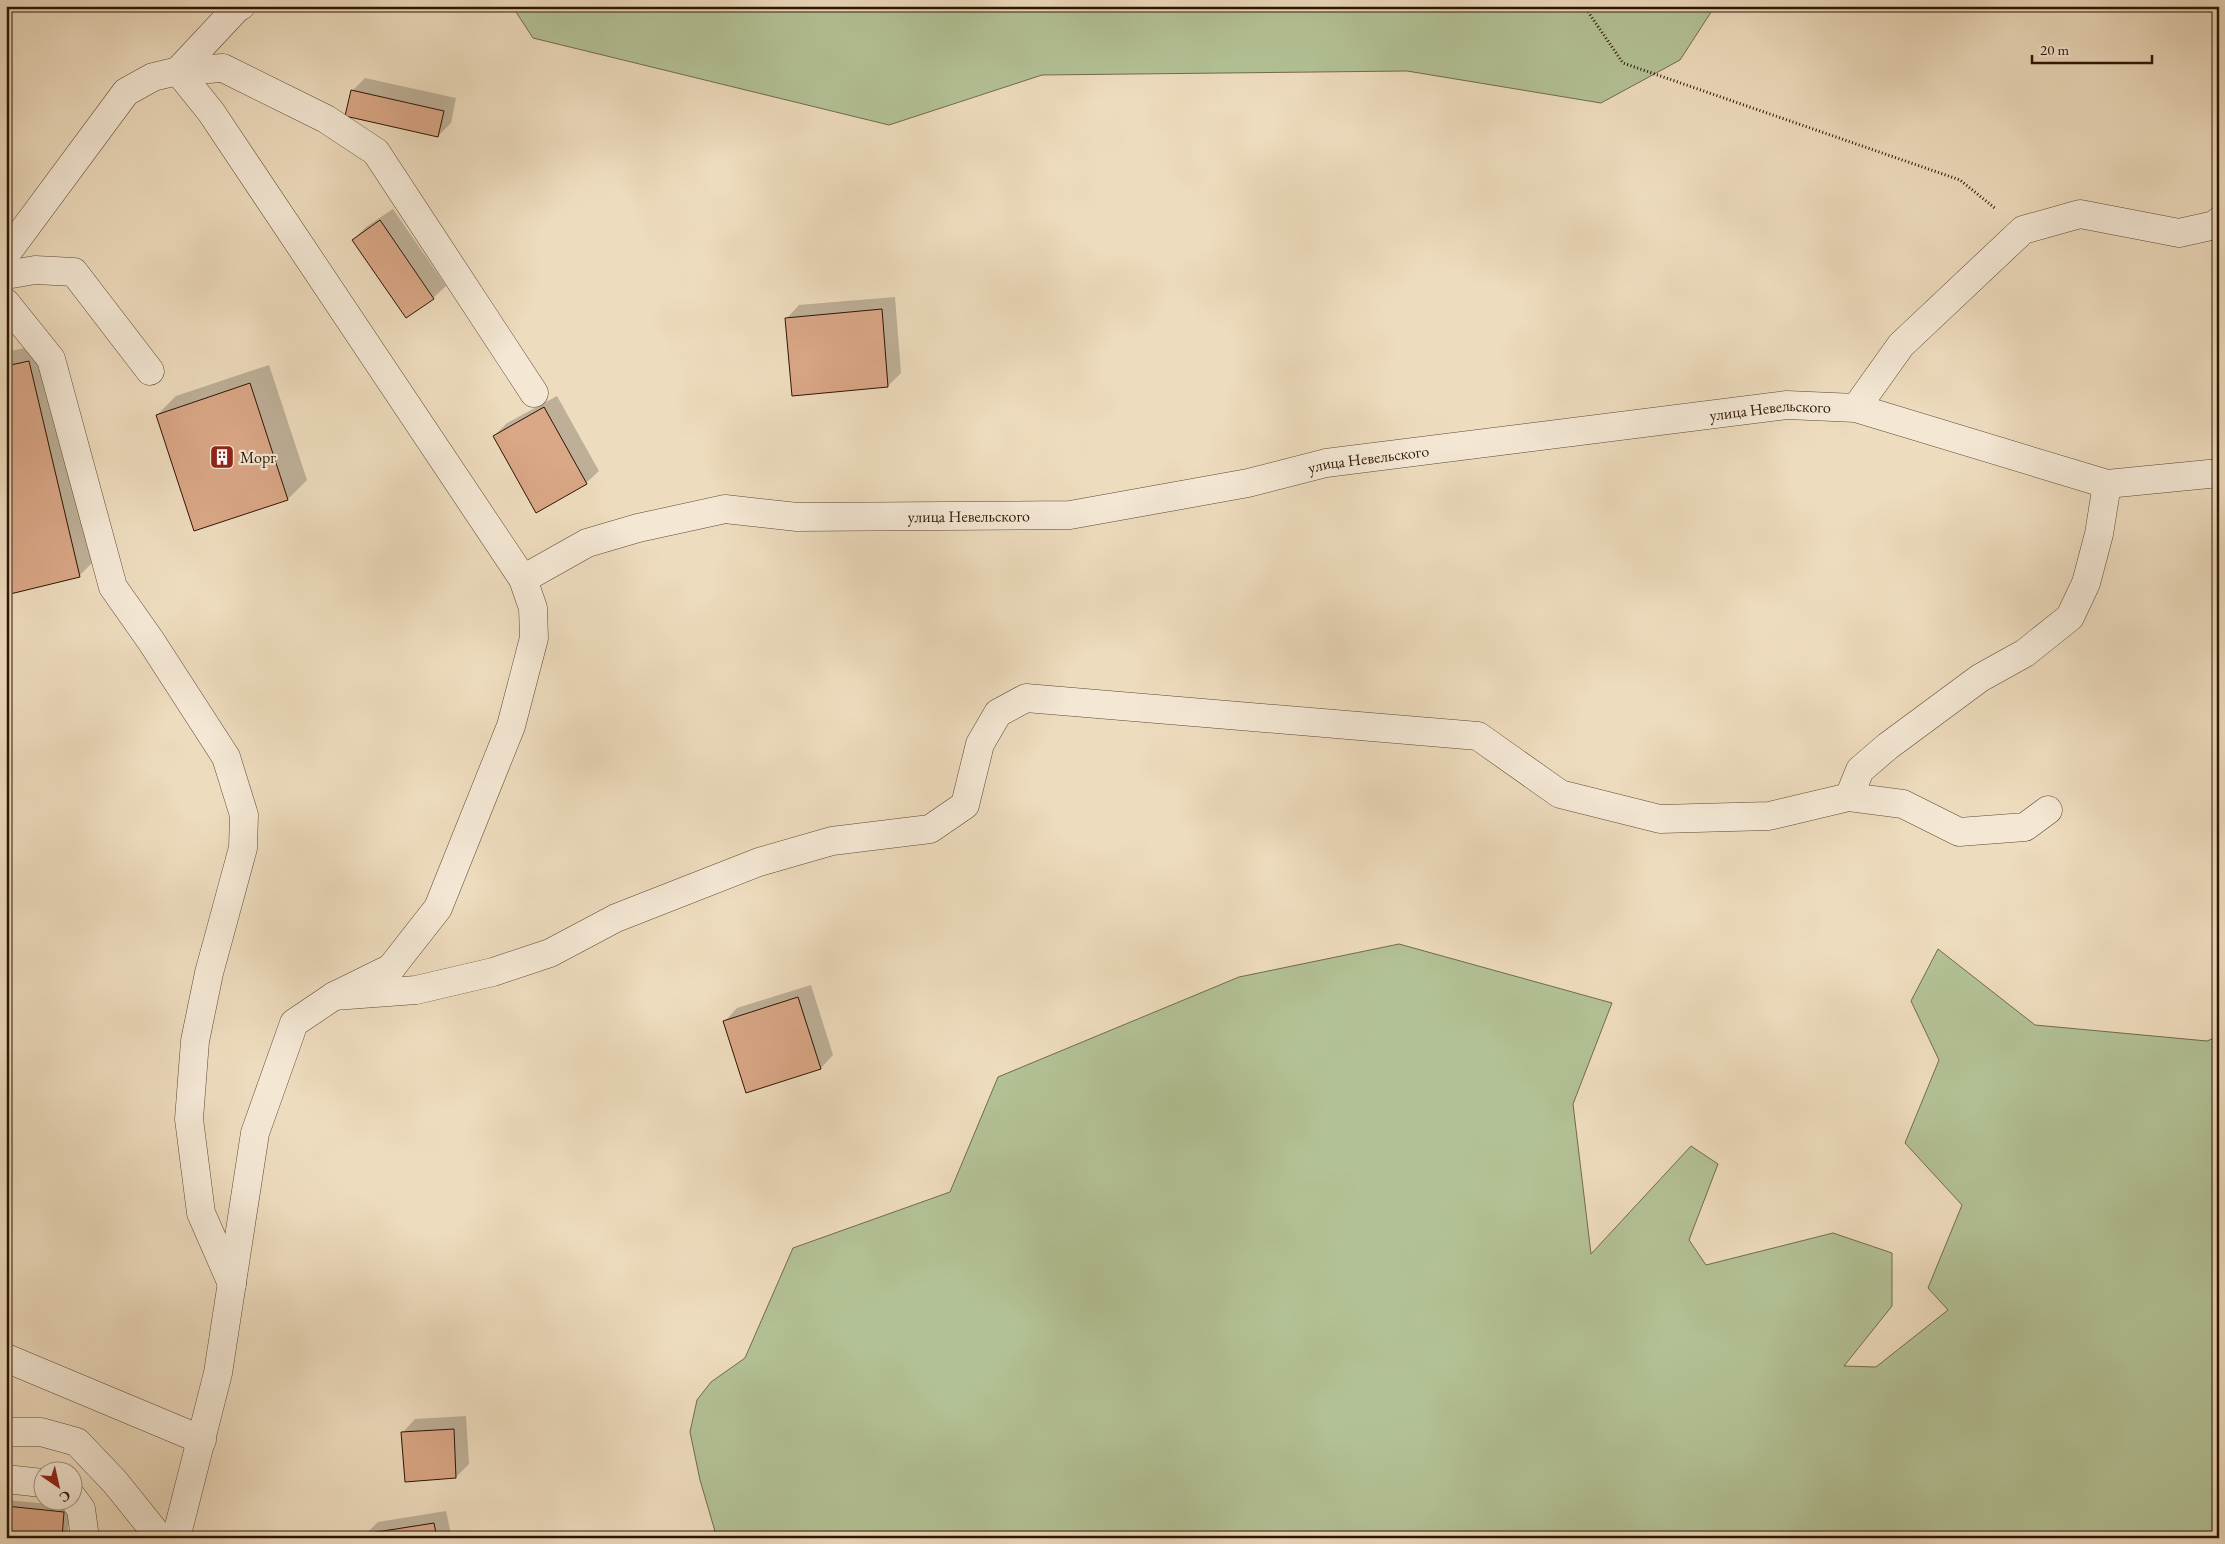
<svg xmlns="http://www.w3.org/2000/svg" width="2225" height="1544" font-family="'EB Garamond',serif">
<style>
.green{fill:#b3c296;stroke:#706b4c}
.shadow{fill:#0003}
.building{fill:#daa787;stroke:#2d1402}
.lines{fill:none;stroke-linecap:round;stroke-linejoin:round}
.minor-casing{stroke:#5d4631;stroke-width:29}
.path{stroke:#2d1402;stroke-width:3;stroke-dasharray:1 2.5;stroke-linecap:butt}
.minor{stroke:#f4e8d5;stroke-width:28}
.labels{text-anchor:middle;stroke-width:4.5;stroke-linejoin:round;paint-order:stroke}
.street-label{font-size:16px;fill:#2d1402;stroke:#f4e8d5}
.poi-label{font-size:16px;fill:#2d1402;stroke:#f4e8d5;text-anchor:start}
</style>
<rect width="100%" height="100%" fill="#eedcbe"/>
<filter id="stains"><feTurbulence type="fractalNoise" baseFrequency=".004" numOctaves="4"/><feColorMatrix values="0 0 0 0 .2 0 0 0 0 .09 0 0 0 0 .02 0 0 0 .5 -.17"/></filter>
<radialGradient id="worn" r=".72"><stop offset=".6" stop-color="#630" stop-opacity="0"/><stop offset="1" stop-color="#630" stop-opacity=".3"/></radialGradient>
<g class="green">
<polygon points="512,6 1715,6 1680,60 1601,103 1407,71 1042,75 889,125 533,38"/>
<polygon points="1399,944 1612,1003 1573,1104 1591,1254 1691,1146 1718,1164 1689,1240 1706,1265 1833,1233 1892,1253 1892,1306 1844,1366 1876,1367 1948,1310 1928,1288 1962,1205 1905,1143 1939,1060 1911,1001 1938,949 2035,1025 2207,1041 2219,1036 2219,1538 717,1538 700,1480 690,1432 697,1400 711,1382 745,1358 793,1248 950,1192 998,1077 1239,977"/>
</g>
<g class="shadow">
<polygon points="365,78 456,98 451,123 438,136 352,91"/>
<polygon points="393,209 446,286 433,298 353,240 366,227"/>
<polygon points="895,297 901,373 888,386 787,318 799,305"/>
<polygon points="48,343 98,557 79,576 6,593 6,352"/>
<polygon points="269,365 307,480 288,499 195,530 157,415 176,396"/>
<polygon points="557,396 599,471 586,483 494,436 507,423"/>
<polygon points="811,985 833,1055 821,1068 747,1091 725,1021 737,1008"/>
<polygon points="466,1416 469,1464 456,1477 403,1432 415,1419"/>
<polygon points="6,1500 70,1506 67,1538 6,1538"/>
<polygon points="446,1511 452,1538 366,1538 366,1534 378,1522"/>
</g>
<g class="building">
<polygon points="351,90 444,111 438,137 345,116"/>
<polygon points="380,220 434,299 406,318 352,240"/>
<polygon points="882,309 888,387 792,396 785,318"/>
<polygon points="29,361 80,577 6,595 6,366"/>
<polygon points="250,383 288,500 194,531 156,415"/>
<polygon points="544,407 587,484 536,513 493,436"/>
<polygon points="798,997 821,1069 746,1093 723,1021"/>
<polygon points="454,1429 456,1478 405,1482 401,1432"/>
<polygon points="6,1506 64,1512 62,1538 6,1538"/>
<polygon points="434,1523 437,1538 365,1538 364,1534"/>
</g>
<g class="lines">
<defs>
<g id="minor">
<polyline points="178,71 237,8 241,6"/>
<polyline points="6,254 126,92 153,77 178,71 223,68 326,119 376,152 534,393"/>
<polyline points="6,275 35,270 74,272 150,371"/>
<polyline points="6,303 51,359 113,587 151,641 226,757 244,815 243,848 209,973 195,1041 189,1119 201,1213 232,1284"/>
<polyline points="1856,408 1901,345 2023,230 2080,214 2179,233 2215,225 2219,221"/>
<path id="s1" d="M523,579l64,-36 51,-15 87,-19 72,8 273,-2 178,-32 78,-20 461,-58 69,3 251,76 112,-11"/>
<polyline points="1849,797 1860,770 1888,746 1980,678 2025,653 2070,617 2086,583 2099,534 2107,484"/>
<polyline points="334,996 416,990 493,972 550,953 616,918 759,862 832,841 930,829 965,805 980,744 998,713 1026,698 1478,736 1560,794 1660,819 1769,816 1849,797 1903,804 1959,832 2025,827 2048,810"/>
<polyline points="6,1358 202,1440"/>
<polyline points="6,1432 41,1432 77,1442 115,1482 160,1538"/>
<polyline points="6,1479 42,1483"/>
<polyline points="72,1497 81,1509 85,1538"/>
<polyline points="176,1538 218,1373 255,1133 294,1023 334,996 391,968 438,908 511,726 534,638 533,608 523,579 211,112 178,71"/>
</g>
</defs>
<use href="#minor" class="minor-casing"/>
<polyline class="path" points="1584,6 1623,63 1960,180 1996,209"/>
<use href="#minor" class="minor"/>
</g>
<defs>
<symbol id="building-square" viewBox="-11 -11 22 22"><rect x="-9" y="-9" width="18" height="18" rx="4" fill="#8f2418" stroke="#f4e8d5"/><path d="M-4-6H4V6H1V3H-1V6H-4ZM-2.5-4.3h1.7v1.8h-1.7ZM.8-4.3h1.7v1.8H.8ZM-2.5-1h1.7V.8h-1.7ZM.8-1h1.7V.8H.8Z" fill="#fff"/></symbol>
</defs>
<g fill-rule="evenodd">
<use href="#building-square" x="208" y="443" width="28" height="28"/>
</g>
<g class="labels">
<g class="street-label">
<text dy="6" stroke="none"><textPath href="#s1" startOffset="1270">улица Невельского</textPath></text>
<text dy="6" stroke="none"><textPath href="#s1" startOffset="865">улица Невельского</textPath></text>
<text dy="6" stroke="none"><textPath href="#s1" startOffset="460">улица Невельского</textPath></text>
</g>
<g class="poi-label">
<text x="240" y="463">Морг</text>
</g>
</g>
<rect width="2225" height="1544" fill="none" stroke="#eedcbe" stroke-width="25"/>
<rect x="8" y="8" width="2210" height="1529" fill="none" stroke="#2d1402" stroke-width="2.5"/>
<rect x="12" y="12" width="2200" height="1519" fill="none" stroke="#2d1402"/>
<g transform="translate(58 1486) rotate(146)"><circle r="24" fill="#f4e8d5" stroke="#a49381"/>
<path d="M0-4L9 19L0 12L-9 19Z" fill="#8f2418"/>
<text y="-8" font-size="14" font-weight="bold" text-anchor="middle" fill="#2d1402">С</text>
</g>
<path d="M2032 55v8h120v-8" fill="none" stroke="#2d1402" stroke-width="2.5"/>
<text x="2040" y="55" font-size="15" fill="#2d1402" stroke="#f4e8d5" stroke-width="4" paint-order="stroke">20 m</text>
<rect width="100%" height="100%" filter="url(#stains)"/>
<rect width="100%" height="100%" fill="url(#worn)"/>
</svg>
